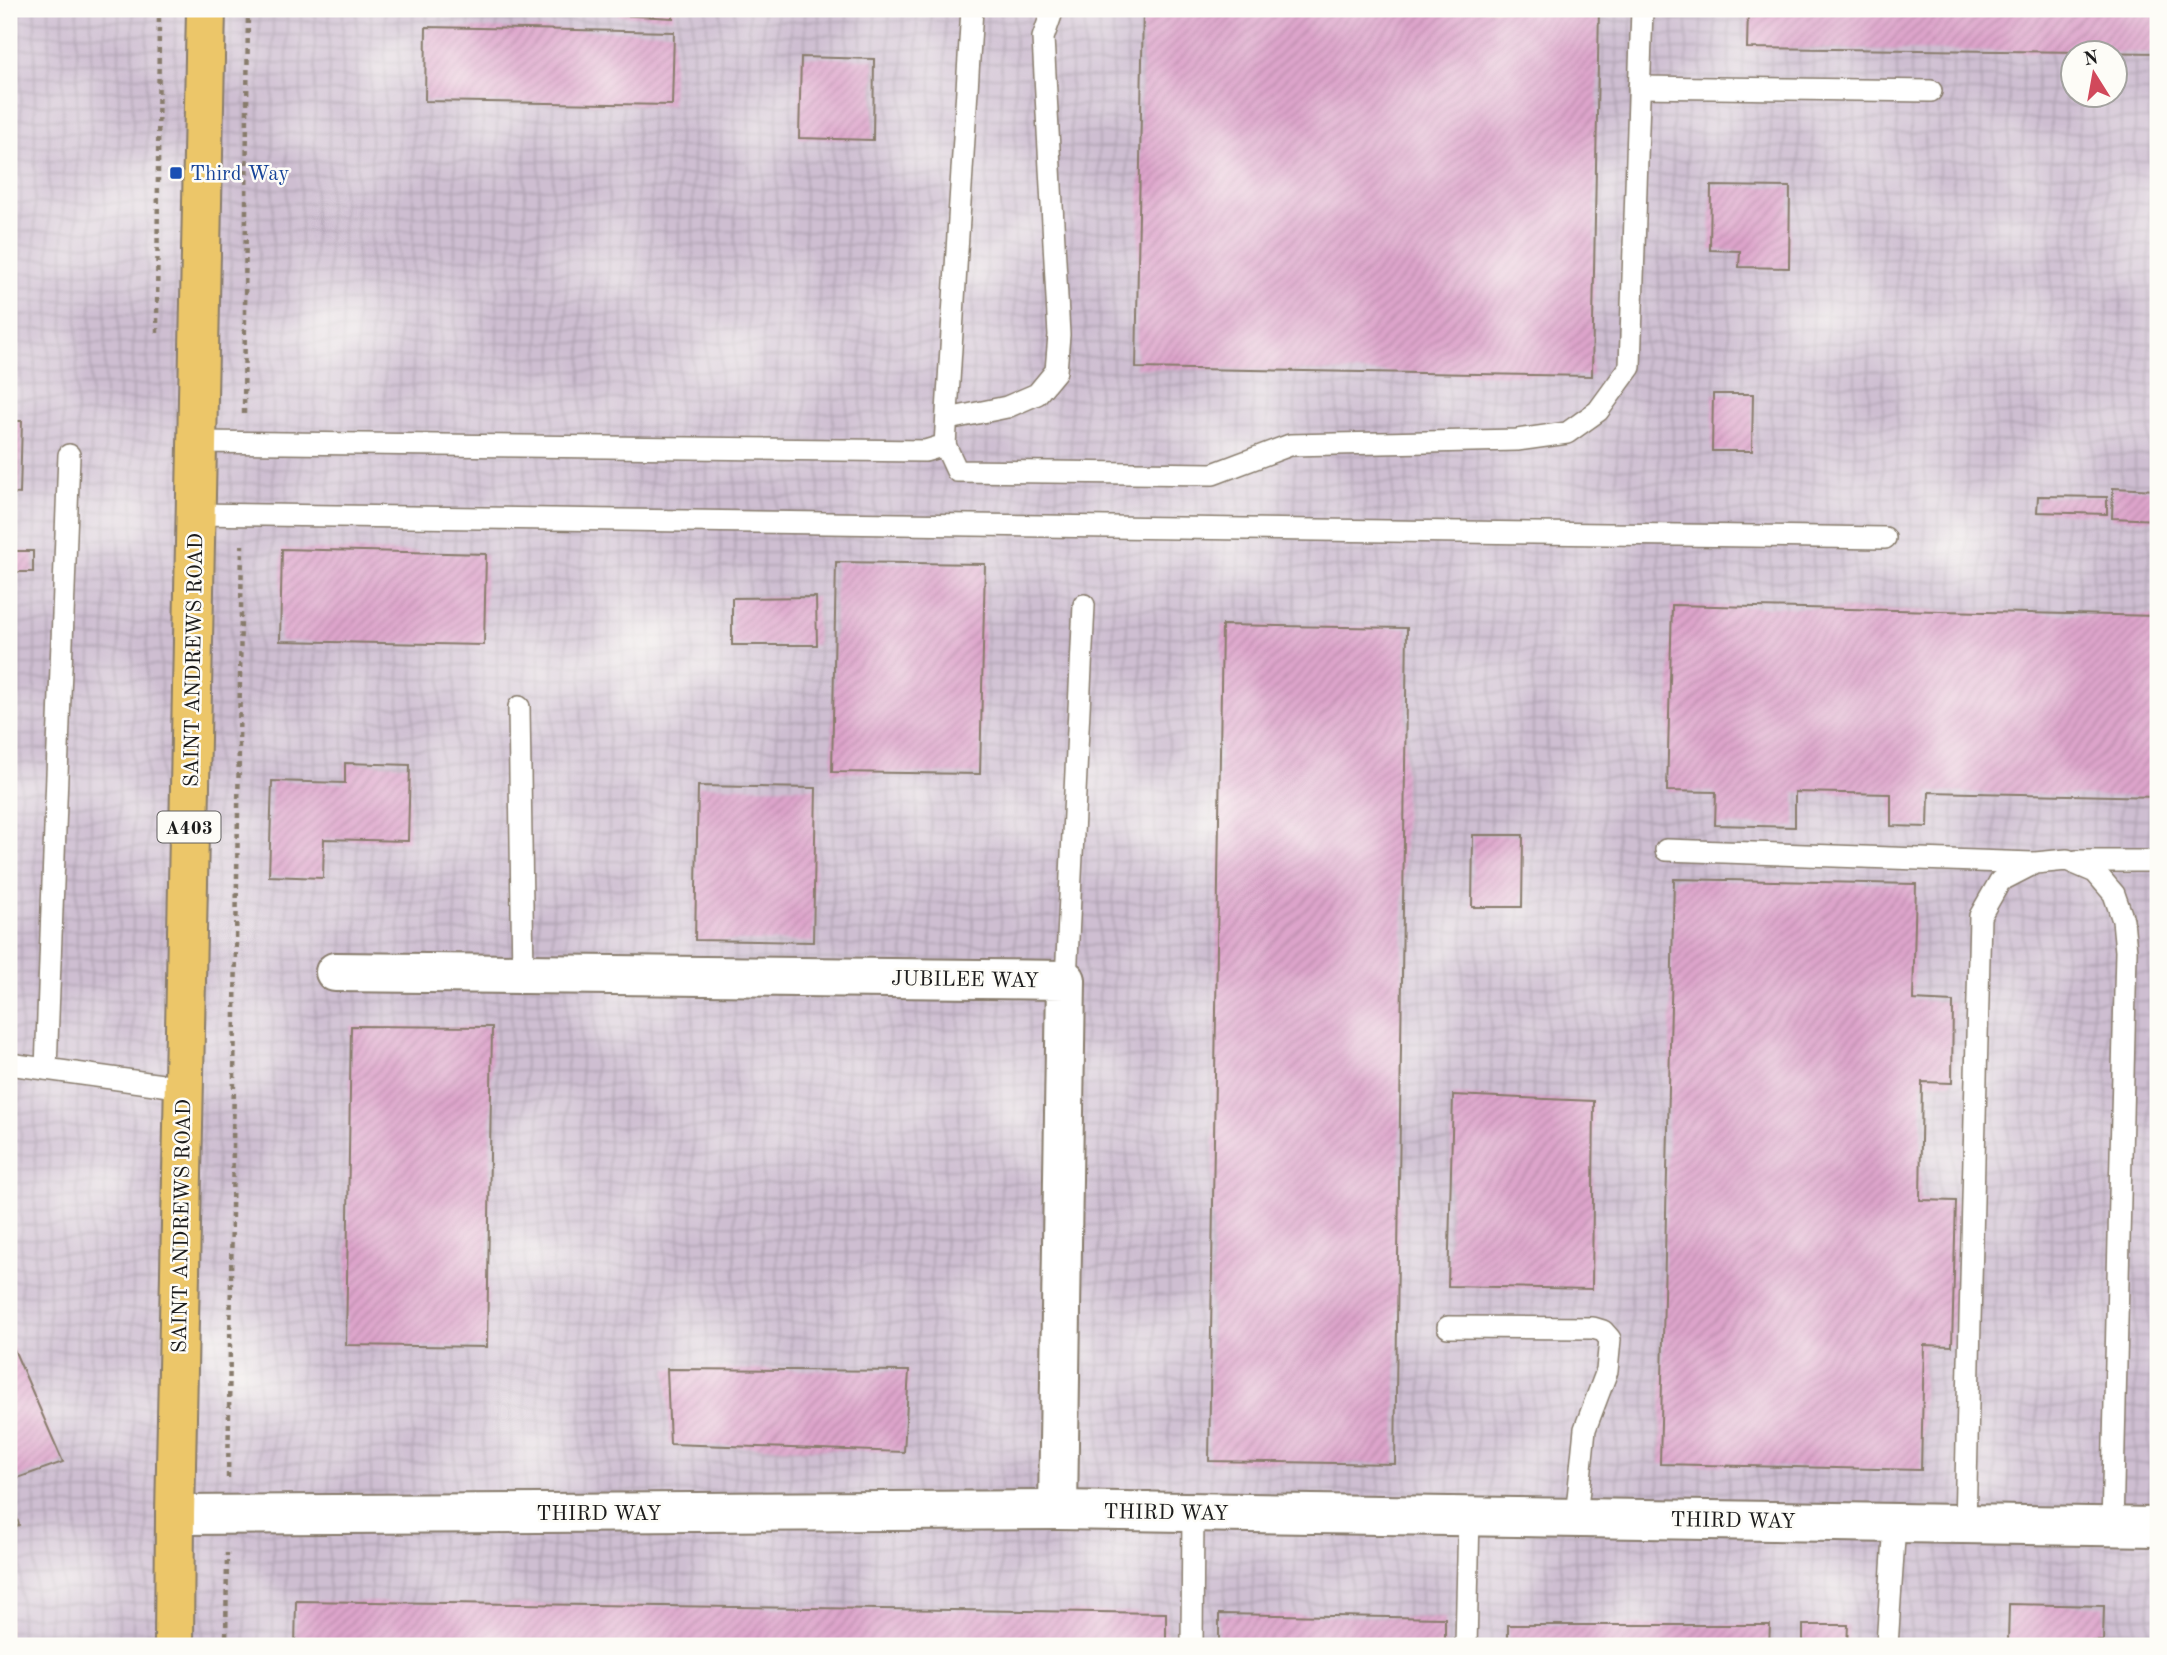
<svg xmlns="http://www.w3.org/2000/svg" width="2167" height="1655" font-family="'Old Standard TT',serif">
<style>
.industrial{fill:url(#industrial-grid);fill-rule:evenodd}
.building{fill:url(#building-hatch)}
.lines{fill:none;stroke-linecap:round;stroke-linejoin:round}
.lane-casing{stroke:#887c6c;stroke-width:24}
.street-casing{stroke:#887c6c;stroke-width:42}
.highway-casing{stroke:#887c6c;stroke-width:42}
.path{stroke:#887c6c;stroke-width:4.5;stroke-dasharray:5 5;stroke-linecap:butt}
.lane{stroke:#fff;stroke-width:21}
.street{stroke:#fff;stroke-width:38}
.highway{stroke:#ecc669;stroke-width:38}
.transit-dot{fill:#1a4fb4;stroke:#fdfcf7;stroke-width:2.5}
.labels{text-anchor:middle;stroke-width:5;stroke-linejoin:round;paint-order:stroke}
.shield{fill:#fdfcf7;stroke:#605f5e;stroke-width:2}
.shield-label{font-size:19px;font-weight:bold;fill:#1c1c1c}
.transit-label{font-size:21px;fill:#164399;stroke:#fdfcf7;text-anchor:start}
.street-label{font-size:21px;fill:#1c1c1c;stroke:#fdfcf7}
</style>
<defs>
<pattern id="industrial-grid" width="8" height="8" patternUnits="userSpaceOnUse" patternTransform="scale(1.75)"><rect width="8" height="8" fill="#cebed1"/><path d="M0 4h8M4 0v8" fill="none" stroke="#b0a3b3"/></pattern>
<pattern id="building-hatch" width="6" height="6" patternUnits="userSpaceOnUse" patternTransform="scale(1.75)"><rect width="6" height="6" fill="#dda4cb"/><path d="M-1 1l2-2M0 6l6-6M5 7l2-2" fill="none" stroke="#bd8dae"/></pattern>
</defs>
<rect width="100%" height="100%" fill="#fdfcf7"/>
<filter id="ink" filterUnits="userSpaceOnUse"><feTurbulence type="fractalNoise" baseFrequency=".0143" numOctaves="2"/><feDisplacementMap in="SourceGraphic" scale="14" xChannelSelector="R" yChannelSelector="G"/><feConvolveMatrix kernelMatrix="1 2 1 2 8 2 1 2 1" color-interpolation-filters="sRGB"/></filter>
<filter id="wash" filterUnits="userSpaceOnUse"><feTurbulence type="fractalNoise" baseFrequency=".00686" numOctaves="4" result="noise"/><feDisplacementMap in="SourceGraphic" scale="28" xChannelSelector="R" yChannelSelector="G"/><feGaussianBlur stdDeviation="1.57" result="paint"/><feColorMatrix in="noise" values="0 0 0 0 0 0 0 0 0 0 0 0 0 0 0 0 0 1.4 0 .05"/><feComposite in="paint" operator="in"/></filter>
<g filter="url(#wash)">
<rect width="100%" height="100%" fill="#f3dcbd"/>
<path class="industrial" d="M9,9h2149v1637h-2149zM2072,52h42v42h-42z"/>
<g id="blocks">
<g class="building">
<polygon points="618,9 673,9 673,18 618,15"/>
<polygon points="1143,9 1599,9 1592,376 1136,368"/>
<polygon points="1748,9 2158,9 2158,53 1747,48"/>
<polygon points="426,27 674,32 672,105 425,101"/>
<polygon points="801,57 874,59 873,140 799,138"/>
<polygon points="1711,186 1790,187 1789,268 1739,267 1740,251 1710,250"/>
<polygon points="1713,394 1753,394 1752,451 1712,451"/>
<polygon points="9,421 22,421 20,494 9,493"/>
<polygon points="2113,488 2158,490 2158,520 2112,518"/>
<polygon points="2038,496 2107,497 2107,514 2037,512"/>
<polygon points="282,549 486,554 484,645 280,641"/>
<rect x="9" y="551" width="24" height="21"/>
<polygon points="836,562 985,564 980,774 832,772"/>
<polygon points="816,597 817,645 732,645 732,598"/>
<polygon points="1672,605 2158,616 2158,797 1929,792 1928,827 1891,826 1891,794 1795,792 1795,827 1715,825 1716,792 1667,791"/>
<polygon points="1222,625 1407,628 1395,1464 1209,1461"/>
<polygon points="345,763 410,765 408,841 324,839 323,878 269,876 272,781 345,783"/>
<polygon points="698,786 816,788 813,942 695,940"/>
<polygon points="1473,835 1523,835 1522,907 1472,907"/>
<polygon points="1674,879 1916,884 1913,1000 1953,1002 1952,1083 1922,1082 1920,1200 1956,1201 1952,1346 1924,1345 1921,1470 1660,1464"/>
<polygon points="351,1026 492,1027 487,1347 346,1345"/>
<polygon points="1453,1095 1594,1101 1592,1289 1448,1286"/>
<polygon points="9,1338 63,1462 9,1481"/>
<polygon points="667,1369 909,1371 904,1452 670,1444"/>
<polygon points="9,1494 19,1525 9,1530"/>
<polygon points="296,1601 1166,1613 1166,1646 295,1646"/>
<polygon points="2009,1604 2104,1606 2103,1641 2073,1641 2073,1644 2008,1643"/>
<polygon points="1219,1614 1445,1618 1445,1646 1219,1646"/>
<polygon points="1508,1625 1770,1625 1769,1646 1508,1646"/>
<polygon points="1803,1625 1848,1625 1847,1646 1803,1646"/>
</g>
</g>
</g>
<g filter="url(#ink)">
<use href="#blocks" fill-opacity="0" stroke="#887c6c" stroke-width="2"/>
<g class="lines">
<defs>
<g id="lane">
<polyline points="1639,87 1931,91"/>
<polyline points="948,419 1007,407 1037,394 1056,371 1059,335 1043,38 1053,9"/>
<polyline points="198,442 925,451 945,445 972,9"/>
<polyline points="945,445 957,471 1213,474 1290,445 1517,440 1567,433 1598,411 1630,367 1642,9"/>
<polyline points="196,514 1885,538"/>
<polyline points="519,707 523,974"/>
<polyline points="1666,850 2033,863"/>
<polyline points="2076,861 2158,861"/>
<polyline points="1066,980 1084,605"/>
<polyline points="9,1064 184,1088"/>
<polyline points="46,1069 69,455"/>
<polyline points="1448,1327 1593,1328 1603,1331 1610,1339 1607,1371 1585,1429 1576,1518"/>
<polyline points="1965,1524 1980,916 2000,881 2035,863 2067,860 2095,872 2114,894 2123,920 2126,951 2112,1526"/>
<polyline points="1192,1646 1193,1512"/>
<polyline points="1466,1646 1469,1516"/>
<polyline points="1887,1646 1895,1523"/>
</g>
<g id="street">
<polyline points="335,972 1066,980 1058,1510"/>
<polyline points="175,1515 1058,1510 2158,1527"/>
</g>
<polyline id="highway" points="174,1646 175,1515 206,9"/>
</defs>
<use href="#lane" class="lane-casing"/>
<use href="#street" class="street-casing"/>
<use href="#highway" class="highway-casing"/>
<g class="path">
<polyline points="157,333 159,9"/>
<polyline points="244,414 248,9"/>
<polyline points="228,1478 242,545"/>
<polyline points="226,1646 227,1553"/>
</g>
<use href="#lane" class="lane"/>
<use href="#street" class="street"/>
<use href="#highway" class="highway"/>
</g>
</g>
<rect class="transit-dot" x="169" y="166" width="14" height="14" rx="3.5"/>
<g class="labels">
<rect class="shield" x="157.5" y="811.5" width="63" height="31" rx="5"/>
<g class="shield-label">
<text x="189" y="834">A403</text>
</g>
<g class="transit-label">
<text x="190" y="180">Third Way</text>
</g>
<g class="street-label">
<text transform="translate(193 660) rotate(-89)" y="7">SAINT ANDREWS ROAD</text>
<text transform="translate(965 979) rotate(1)" y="7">JUBILEE WAY</text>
<text transform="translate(181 1226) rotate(-89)" y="7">SAINT ANDREWS ROAD</text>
<text transform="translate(1166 1512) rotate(1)" y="7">THIRD WAY</text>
<text x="599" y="1520">THIRD WAY</text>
<text transform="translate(1733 1520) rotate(1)" y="7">THIRD WAY</text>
</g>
</g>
<rect width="2167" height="1655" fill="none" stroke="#fdfcf7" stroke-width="35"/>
<g transform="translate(2094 74) rotate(349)"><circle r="33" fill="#fdfcf7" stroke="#a3a29f" stroke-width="2"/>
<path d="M0-5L12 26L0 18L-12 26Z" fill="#d1495b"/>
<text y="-10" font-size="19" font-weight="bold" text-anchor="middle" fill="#1c1c1c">N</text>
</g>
</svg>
